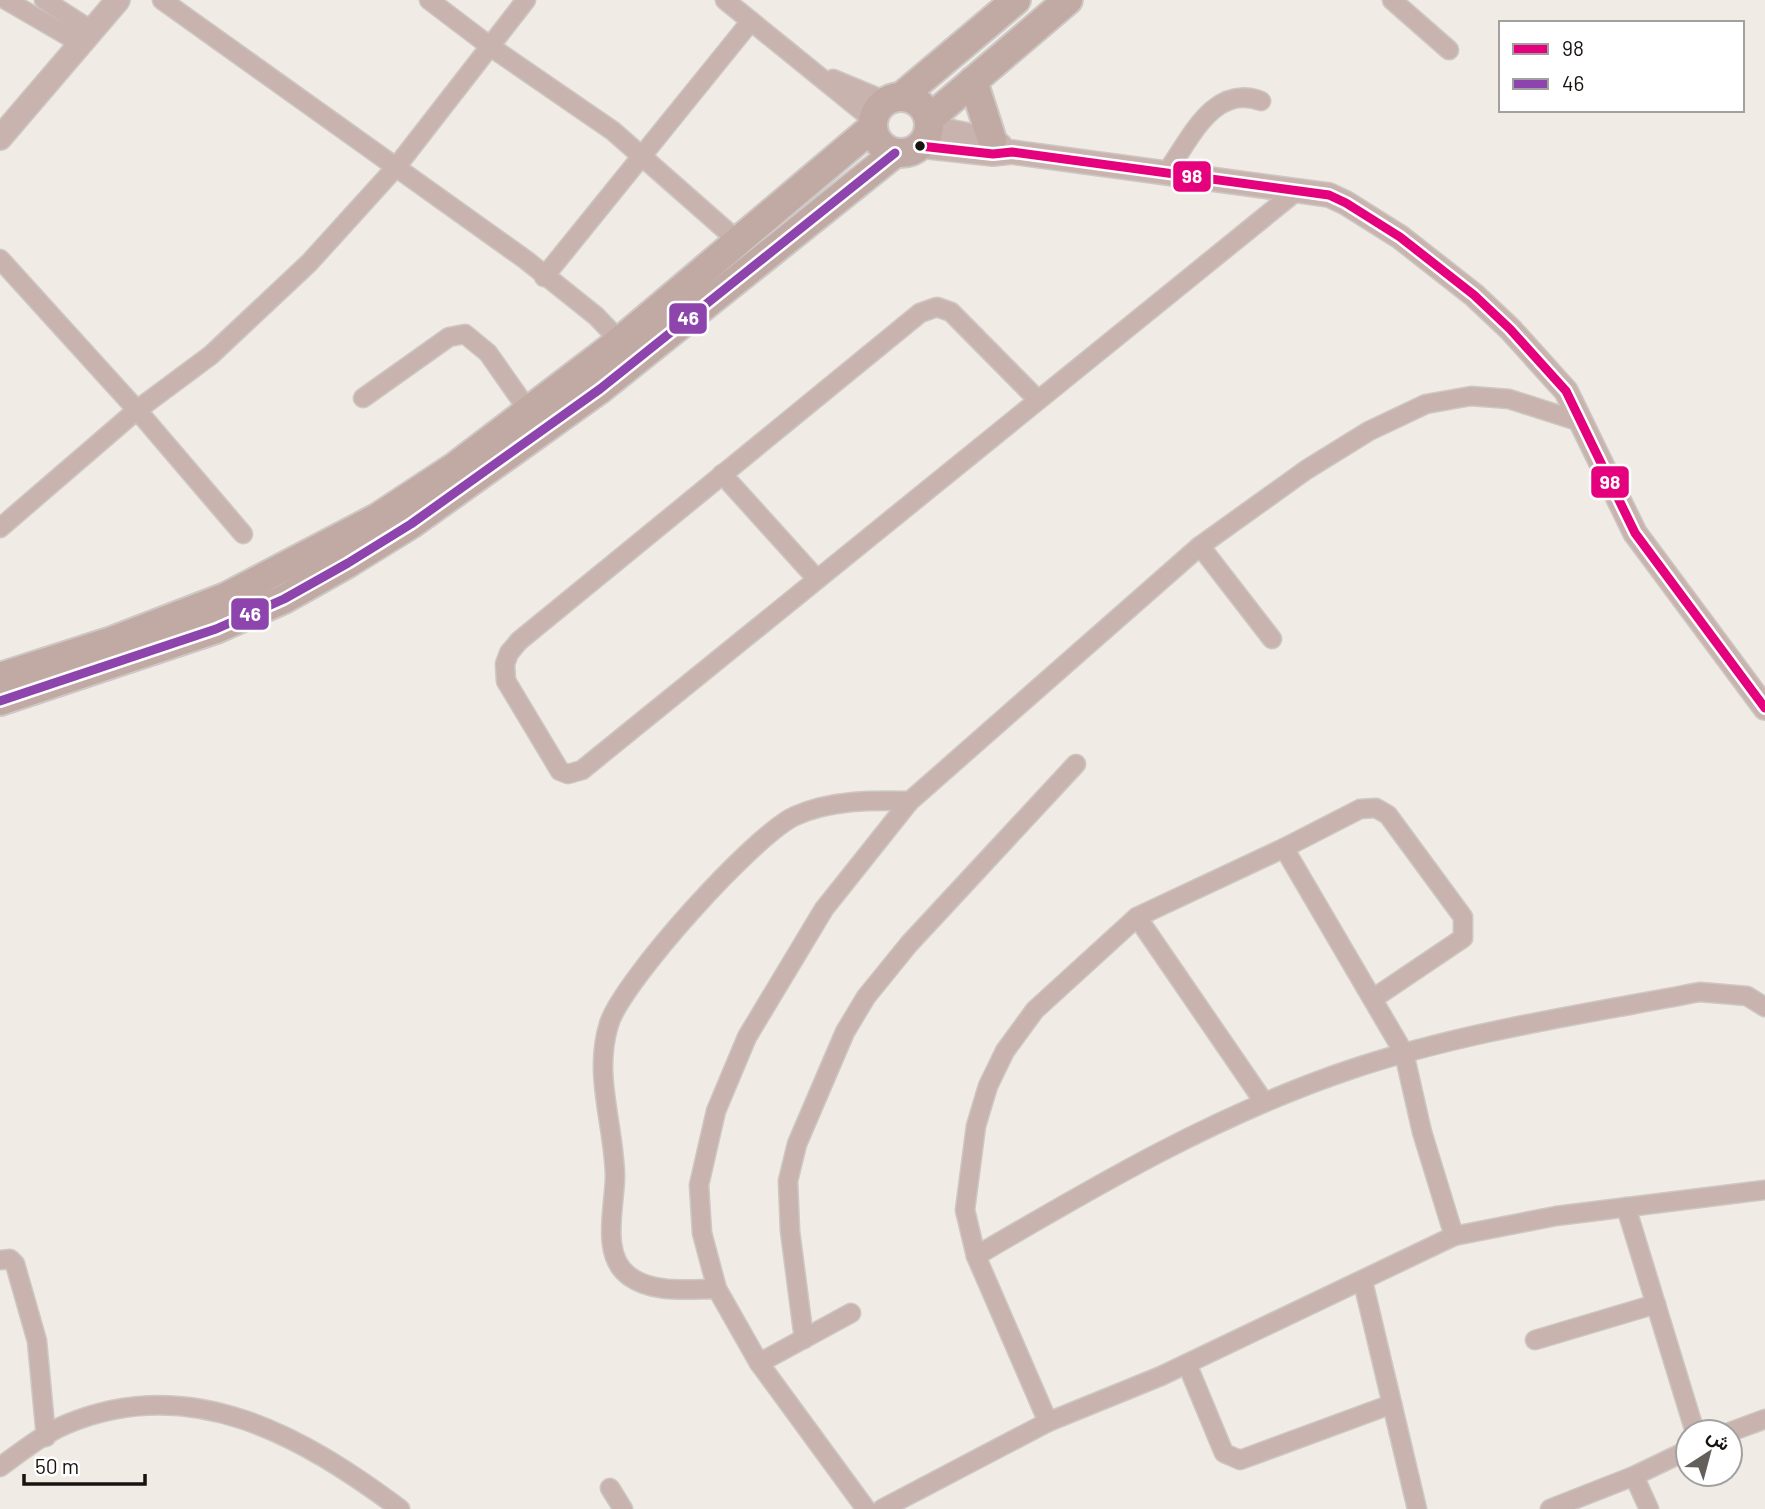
<svg xmlns="http://www.w3.org/2000/svg" width="1765" height="1509" font-family="Barlow,Vazirmatn,sans-serif">
<style>
.lines{fill:none;stroke-linecap:round;stroke-linejoin:round}
.minor-casing{stroke:#cdc8c5;stroke-width:21}
.tertiary-casing{stroke:#cdc8c5;stroke-width:26}
.primary-casing{stroke:#cdc8c5;stroke-width:32}
.minor{stroke:#c8b3ae;stroke-width:18}
.tertiary{stroke:#c8b3ae;stroke-width:23}
.primary{stroke:#c1a9a4;stroke-width:28}
.bus-1-casing{stroke:#fff;stroke-width:14}
.bus-2-casing{stroke:#fff;stroke-width:14}
.bus-1{stroke:#e5007d;stroke-width:9}
.bus-2{stroke:#8e44ad;stroke-width:9}
.bus-dot{fill:#171310;stroke:#fff;stroke-width:2.5}
.line-badge{stroke:#fff;stroke-width:2.5}
.badge-label{font-size:19px;text-anchor:middle;font-weight:bold;fill:#fff}
</style>
<rect width="100%" height="100%" fill="#f1ebe6"/>
<g class="lines">
<defs>
<g id="minor">
<polyline points="6,0 80,43"/>
<polyline points="44,0 91,30"/>
<polyline points="162,0 526,260 596,316 620,341"/>
<polyline points="429,0 491,47 613,131 738,241"/>
<polyline points="725,0 873,120"/>
<polyline points="1392,0 1449,50"/>
<polyline points="833,79 886,101"/>
<path d="M1166,173c24,-33 47,-90 95,-72"/>
<polyline points="0,259 137,410 243,534"/>
<polyline points="544,277 751,21"/>
<polyline points="363,398 449,337 465,334 488,353 528,410"/>
<polyline points="1037,399 951,312 937,307 920,313 519,641 509,653 505,664 506,681 560,771 568,774 582,770 1299,189"/>
<polyline points="722,474 816,578"/>
<polyline points="0,528 137,410 211,355 309,263 397,166 526,0"/>
<polyline points="1200,546 1272,639"/>
<polyline points="1284,848 1360,809 1376,808 1388,815 1463,917 1463,938 1374,998"/>
<polyline points="1137,917 1264,1102"/>
<polyline points="1626,1207 1695,1432"/>
<path d="M976,1256c121,-71 240,-141 373,-186 113,-38 235,-56 351,-78l47,4 18,11"/>
<polyline points="0,1260 10,1259 15,1264 37,1341 46,1437"/>
<polyline points="1363,1282 1417,1509"/>
<path d="M717,1289c-28,0 -64,5 -88,-13 -29,-21 -14,-70 -14,-100 -1,-52 -22,-101 -6,-152 13,-43 146,-190 186,-208 35,-16 77,-16 115,-15"/>
<polyline points="804,1339 790,1231 788,1181 797,1144 845,1032 866,997 909,944 1076,764"/>
<polyline points="1535,1340 1656,1304"/>
<polyline points="759,1363 851,1313"/>
<polyline points="1187,1364 1224,1453 1240,1460 1392,1404"/>
<polyline points="1048,1422 976,1256 965,1210 976,1126 988,1086 1005,1051 1035,1010 1137,917 1284,848 1404,1053 1422,1132 1454,1236"/>
<polyline points="1730,1432 1765,1419"/>
<path d="M0,1467c21,-15 43,-33 67,-43 124,-52 235,12 333,85"/>
<polyline points="1634,1476 1649,1509"/>
<polyline points="610,1488 623,1509"/>
<polyline points="866,1509 759,1363 717,1289 702,1233 699,1185 716,1111 747,1037 824,909 910,801 1200,546 1306,470 1369,431 1426,404 1471,396 1509,399 1584,423"/>
<polyline points="882,1509 1048,1422 1161,1376 1454,1236 1556,1216 1765,1190"/>
<polyline points="1550,1509 1634,1476 1688,1450"/>
</g>
<g id="tertiary">
<polyline points="929,127 992,140 1000,145"/>
<polyline points="0,138 118,0"/>
<polyline points="920,146 993,154 1012,152 1329,195 1346,203 1400,237 1474,295 1510,329 1566,391 1635,533 1765,708"/>
</g>
<g id="primary">
<polyline points="973,81 992,140"/>
<polyline points="901,97 1016,0"/>
<circle cx="901" cy="125" r="28"/>
<polyline points="929,119 1068,0"/>
<polyline points="0,677 112,641 226,597 377,518 456,466 620,341 873,127"/>
<polyline points="0,701 216,629 284,599 348,563 411,524 600,389 895,153"/>
</g>
</defs>
<use href="#minor" class="minor-casing"/>
<use href="#tertiary" class="tertiary-casing"/>
<use href="#primary" class="primary-casing"/>
<use href="#minor" class="minor"/>
<use href="#tertiary" class="tertiary"/>
<use href="#primary" class="primary"/>
<defs>
<polyline id="bus-1" points="920,146 993,154 1012,152 1329,195 1346,203 1400,237 1474,295 1510,329 1566,391 1635,533 1765,708"/>
<polyline id="bus-2" points="0,701 216,629 284,599 348,563 411,524 600,389 895,153"/>
</defs>
<use href="#bus-1" class="bus-1-casing"/>
<use href="#bus-2" class="bus-2-casing"/>
<use href="#bus-1" class="bus-1"/>
<use href="#bus-2" class="bus-2"/>
</g>
<circle class="bus-dot" cx="920" cy="146" r="6"/>
<g class="line-badge">
<rect x="1172" y="160" width="40" height="33" rx="7" fill="#e5007d"/>
<rect x="668" y="302" width="40" height="33" rx="7" fill="#8e44ad"/>
<rect x="1590" y="465" width="40" height="34" rx="7" fill="#e5007d"/>
<rect x="230" y="597" width="40" height="34" rx="7" fill="#8e44ad"/>
</g>
<g class="badge-label">
<text x="1192" y="183">98</text>
<text x="688" y="325">46</text>
<text x="1610" y="489">98</text>
<text x="250" y="621">46</text>
</g>
<rect x="1499" y="21" width="245" height="91" fill="#ffffff" stroke="#a2a19f" stroke-width="2"/>
<rect x="1513" y="44" width="35" height="10" fill="#e5007d" stroke="#a2a19f" stroke-width="2"/>
<text x="1562" y="56" font-size="21" fill="#171310">98</text>
<rect x="1513" y="79" width="35" height="10" fill="#8e44ad" stroke="#a2a19f" stroke-width="2"/>
<text x="1562" y="91" font-size="21" fill="#171310">46</text>
<g transform="translate(1709 1453) rotate(36)"><circle r="33" fill="#ffffff" stroke="#a2a19f" stroke-width="2"/>
<path d="M0-5L12 26L0 18L-12 26Z" fill="#635f5b"/>
<text y="-10" font-size="19" font-weight="bold" text-anchor="middle" fill="#171310">ش</text>
</g>
<path d="M24 1474v10h121v-10" fill="none" stroke="#171310" stroke-width="3.5"/>
<text x="35" y="1474" font-size="21" fill="#171310" stroke="#ffffff" stroke-width="5" paint-order="stroke">50 m</text>
</svg>
